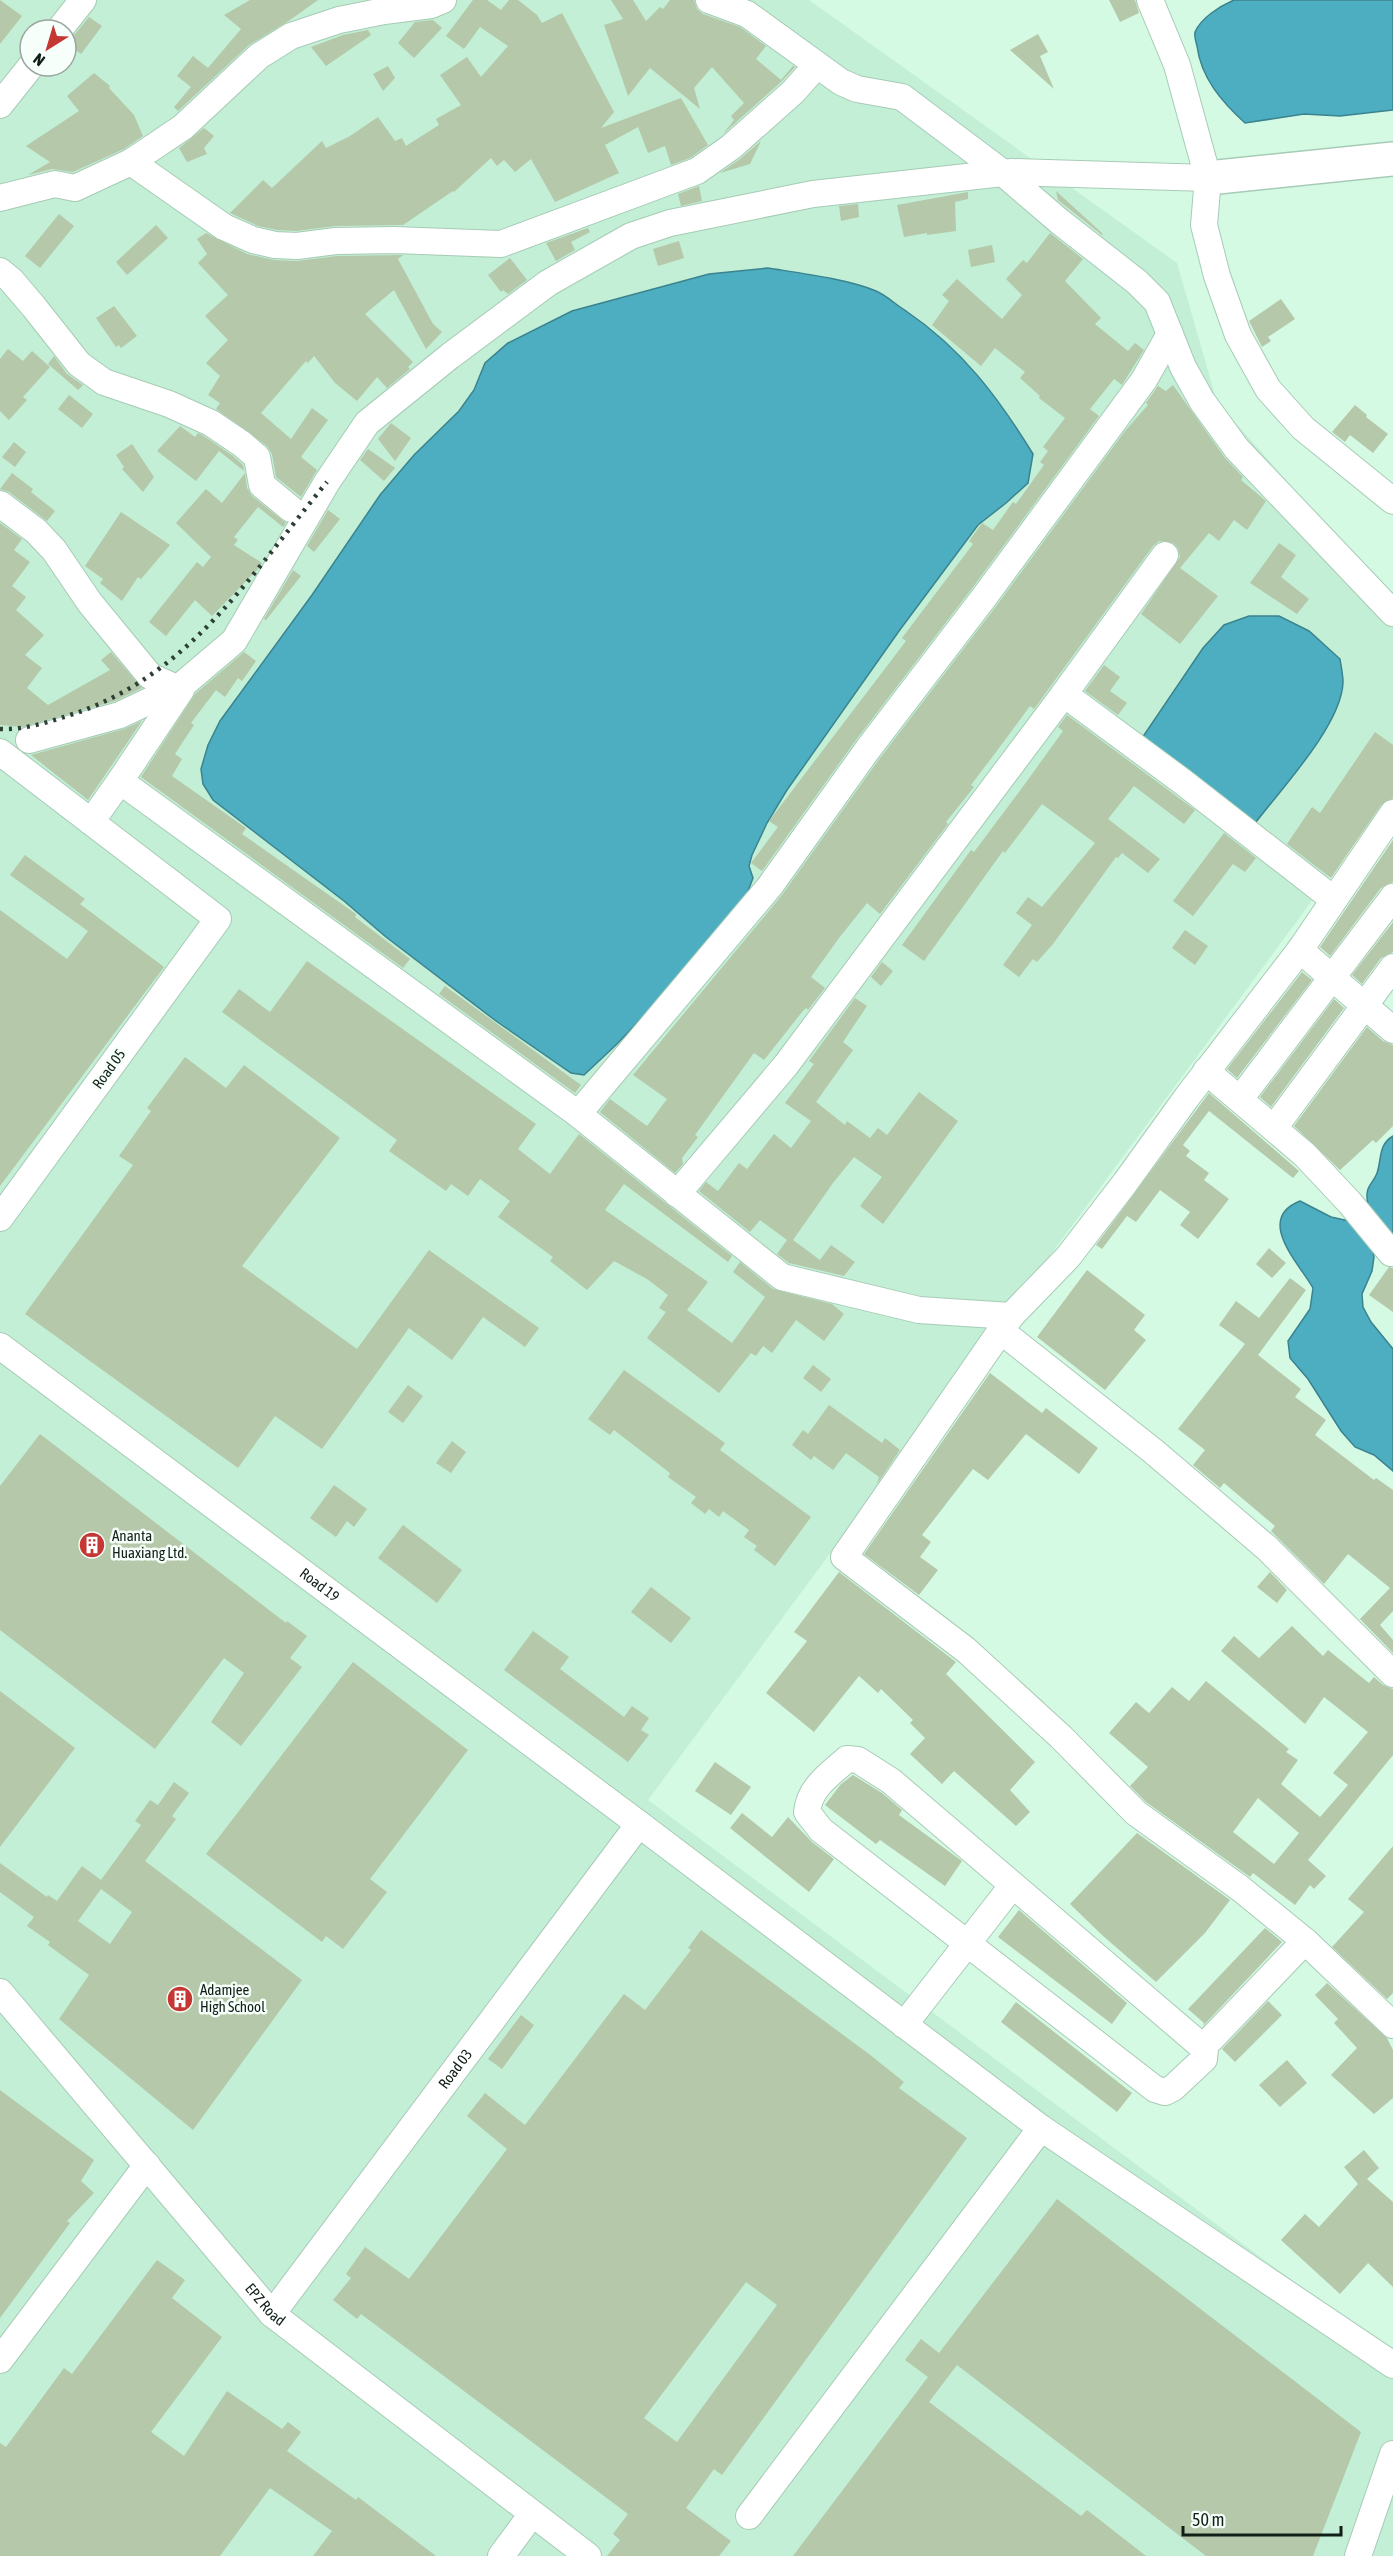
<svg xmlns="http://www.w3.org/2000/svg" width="1393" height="2556" font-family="'Asap Condensed',sans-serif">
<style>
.built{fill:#c2efd5;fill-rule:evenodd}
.water{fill:#4daec1;stroke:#3b838e;stroke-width:1.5}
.building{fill:#b5c8a9;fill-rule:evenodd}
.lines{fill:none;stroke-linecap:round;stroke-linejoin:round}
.street-casing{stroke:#a7cbb6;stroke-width:28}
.secondary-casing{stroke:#a7cbb6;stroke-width:36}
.street{stroke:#fff;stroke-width:26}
.secondary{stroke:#fff;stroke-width:33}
.rail{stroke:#2d3e35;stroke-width:4.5;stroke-dasharray:3 6;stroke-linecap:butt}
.labels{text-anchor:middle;stroke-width:5;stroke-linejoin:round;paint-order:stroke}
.street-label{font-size:15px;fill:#111f18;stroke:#f7fffa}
.poi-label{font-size:15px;fill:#111f18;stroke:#f7fffa;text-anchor:start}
</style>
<rect width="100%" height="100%" fill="#d5fae4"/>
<path class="built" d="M0,0h809l368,263 40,139 176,198v191l-745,1009 745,556v200h-1393zM30,30h36v36h-36z"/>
<g class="water">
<path d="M1234,0h159v110l-53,6 -36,-2 -59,9c-23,-21 -44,-45 -48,-77 -1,-5 -3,-9 -2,-14 6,-14 25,-26 39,-32z"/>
<path d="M768,268c31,5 79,11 108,23 10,4 20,14 30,20 56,38 92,86 127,143l-5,29 -22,20 -28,22 -79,106 -112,159 -20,33 -15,32 -3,11 4,12 -8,21 -90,105 -38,40 -33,31 -13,-2 -75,-52 -110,-84 -42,-36 -131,-101 -10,-16 -2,-15 7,-24 12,-24 92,-126 68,-100 34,-40 45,-44 15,-21 11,-27 23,-20 64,-32 137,-37z"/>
<path d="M1249,616h30l30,15 31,28c1,7 3,16 3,23 -1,42 -61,106 -87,140l-114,-84 61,-90 21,-23z"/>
<path d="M1393,1136v99c-14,-3 -30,-31 -25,-46 2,-5 7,-10 9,-16 5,-15 1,-28 16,-37z"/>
<path d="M1300,1201l31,16 18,4 22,21 3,15 -2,14 -10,23 1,13 8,15 22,27v122l-19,-16 -19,-8 -14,-16 -33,-52 -18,-21 -2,-17 22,-32 3,-21c-15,-26 -58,-69 -13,-87z"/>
</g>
<g class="building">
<polygon points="0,0 22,16 0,44"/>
<polygon points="250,0 318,0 290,20 249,45 178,111 174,107 191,87 177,76 193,56 208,68 241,29 224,15"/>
<polygon points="473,0 487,0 501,10 509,0 518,0 537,15 542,23 562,13 614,112 601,128 681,98 708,145 690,158 671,165 665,146 648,153 638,127 605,145 619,173 555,202 531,159 515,172 504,160 497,166 491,158 454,192 453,191 403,225 336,226 296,231 277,230 258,226 230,213 263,180 272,188 322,141 326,148 350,136 378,117 395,141 402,138 406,146 439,125 436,119 461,105 440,75 467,57 481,77 508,46 480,27 464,49 446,36"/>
<polygon points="611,0 633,0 646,21 660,7 663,9 670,0 694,0 697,9 703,14 740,27 766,46 756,59 781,80 793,66 795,67 782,81 723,134 734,120 731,116 744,103 712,67 694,88 700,109 650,68 628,96 604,25 623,19"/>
<polygon points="1109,0 1135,0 1139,13 1120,22"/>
<polygon points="89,17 102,26 81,54 67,44"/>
<polygon points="433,20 442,28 414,58 398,43 415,22"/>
<polygon points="368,30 371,35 326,66 311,47 343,35"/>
<polygon points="1038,34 1048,52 1040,56 1054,89 1010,50"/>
<polygon points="388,66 395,78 383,91 373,74"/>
<polygon points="94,73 110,86 109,88 134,115 143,136 124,149 73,172 52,169 28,175 50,162 26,146 79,111 67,96"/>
<polygon points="204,128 214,136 204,148 207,154 187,162 179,148"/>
<polygon points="761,141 750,164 720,173 740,159"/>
<polygon points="699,186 702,201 681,206 678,194"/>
<polygon points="1056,191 1103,234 1102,235 1058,200"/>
<polygon points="968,192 968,199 955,202 956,231 927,235 927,233 904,237 897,205"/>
<polygon points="858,204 859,217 841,221 839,206"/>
<polygon points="59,214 74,226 40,268 25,256"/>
<polygon points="156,225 168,238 127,275 116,262"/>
<polygon points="588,228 590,232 571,242 575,250 556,261 546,243"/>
<polygon points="206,233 247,254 274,260 297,261 337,256 403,255 398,259 433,324 442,332 426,349 394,290 365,314 413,362 408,367 410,369 387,388 377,377 357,401 335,383 314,356 308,363 306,361 261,413 291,439 312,408 328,420 301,457 317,470 301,497 276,477 272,454 267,446 216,409 220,403 208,395 220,376 206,363 228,340 205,316 228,295 198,263 207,254 197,239"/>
<polygon points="1050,233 1083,259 1065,281 1101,318 1095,324 1128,351 1135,343 1144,350 1122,385 1114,379 1090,409 1099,416 973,587 856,740 762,871 751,863 778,827 769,821 906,641 902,638 973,544 969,541 982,523 993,530 1013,502 1016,504 1044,465 1040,462 1048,451 1043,447 1065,418 1039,398 1040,396 1020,378 1025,372 995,348 981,366 932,325 949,301 942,295 957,279 1002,319 1022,295 1006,279 1023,260 1027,263"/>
<polygon points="679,241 684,258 658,266 653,249"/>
<polygon points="992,245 995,262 971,267 968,250"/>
<polygon points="510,258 527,280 508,294 503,290 501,292 488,275"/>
<polygon points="1281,299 1295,319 1268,337 1271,341 1262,347 1249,321"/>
<polygon points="114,306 137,336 121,348 119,345 116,347 96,318"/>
<polygon points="8,349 23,361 32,351 50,367 23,397 27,400 9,420 0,411 0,359"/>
<polygon points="54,356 67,374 83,385 78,390 48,364"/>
<polygon points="1173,385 1225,458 1243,477 1241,480 1266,501 1247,530 1234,520 1219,541 1209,533 1180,568 1218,596 1180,644 1141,614 1180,557 1178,548 1173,543 1159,541 1153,546 1034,709 1030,706 1002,744 971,785 974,787 946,822 948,824 880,914 867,903 839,938 811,977 825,988 808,1010 806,1008 802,1012 764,1060 754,1053 695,1135 698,1137 682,1158 683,1164 675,1173 600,1112 610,1099 647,1126 667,1099 633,1075 782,895 880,758 997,605 1125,431 1148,405 1146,403 1158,386 1166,391"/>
<polygon points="69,395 93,414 82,428 58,409"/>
<polygon points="1355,405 1367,415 1366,417 1388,434 1373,453 1350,435 1345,442 1332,432"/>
<polygon points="391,423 411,438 395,461 378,439"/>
<polygon points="180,426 195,437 198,433 204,436 233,456 243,465 244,471 219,451 196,481 157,451"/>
<polygon points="14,442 26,452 15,467 2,457"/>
<polygon points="132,444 154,477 143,492 122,469 124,467 116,455"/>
<polygon points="368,449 395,468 384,481 360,460"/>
<polygon points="12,473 33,489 31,492 55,511 47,521 9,492 0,489"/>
<polygon points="245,473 247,488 252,496 286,523 283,527 258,507 234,537 238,540 234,545 262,563 260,567 212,616 195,600 166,636 149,622 197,562 203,567 211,557 176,523 206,489 222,503"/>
<polygon points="328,510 340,519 314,552 307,546"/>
<polygon points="121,512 170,545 141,579 138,577 122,601 100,583 103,579 85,566"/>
<polygon points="0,523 22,539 14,550 30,562 12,586 26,597 16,610 44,635 25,655 42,668 27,688 48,705 110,670 101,660 111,652 142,688 115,701 23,727 0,725"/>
<polygon points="1279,543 1296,555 1281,577 1309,599 1297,614 1250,583"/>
<polygon points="293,570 301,576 266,620 264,619"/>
<polygon points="244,652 256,661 242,681 238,678 225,697 216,690 191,723 194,725 175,754 182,759 172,776 246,828 242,834 356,914 355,917 410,959 403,968 141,777 195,694"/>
<polygon points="1104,665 1120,677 1110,691 1127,703 1118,715 1085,691"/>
<polygon points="1067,715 1195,810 1184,824 1134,786 1108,819 1160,859 1148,873 1122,853 1118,858 1116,857 1053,944 1037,962 1033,959 1019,977 1003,965 1032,925 1016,913 1028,897 1042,907 1095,843 1042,804 1005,853 1003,851 924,961 902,945 971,850 974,852 1022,788 1063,731 1058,727"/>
<polygon points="142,721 88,800 31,755 124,729"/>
<polygon points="1375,732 1393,745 1393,798 1381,805 1331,878 1287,844 1312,807 1320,813"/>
<polygon points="1224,833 1256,858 1245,872 1233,864 1193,916 1173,901"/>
<polygon points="1393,840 1393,882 1381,888 1330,956 1320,947"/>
<polygon points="25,855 85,899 80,904 164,967 0,1186 0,910 67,959 88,931 10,875"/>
<polygon points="1393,922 1393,952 1381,958 1362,984 1352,975"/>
<polygon points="1185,930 1208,946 1195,965 1172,948"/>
<polygon points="307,961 536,1124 518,1149 550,1174 579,1134 732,1256 728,1262 624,1184 605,1210 708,1282 687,1310 732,1343 765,1297 733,1272 740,1262 773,1289 832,1304 844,1314 824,1341 796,1320 772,1353 763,1346 756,1356 751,1353 719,1393 647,1338 666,1312 659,1308 668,1295 647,1279 614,1261 587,1290 550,1261 553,1257 498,1217 510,1201 480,1179 468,1196 451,1184 446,1191 389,1151 397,1140 222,1012 239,989 270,1012"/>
<polygon points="882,962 893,971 881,986 871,977"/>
<polygon points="1302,972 1312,980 1237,1078 1227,1069"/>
<polygon points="445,986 581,1085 575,1093 439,994"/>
<polygon points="855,998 867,1006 843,1042 853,1050 816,1102 845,1125 847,1121 870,1138 878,1128 887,1135 919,1092 958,1121 883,1224 860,1206 882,1177 854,1157 833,1183 793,1240 820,1260 831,1245 855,1262 844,1276 789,1263 777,1254 787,1240 760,1220 750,1232 699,1191 706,1182 718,1191 739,1163 747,1169 774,1134 791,1148 811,1121 785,1103 814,1064 809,1061"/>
<polygon points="1334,999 1344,1008 1271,1107 1260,1097"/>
<polygon points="1367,1027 1383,1041 1393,1045 1393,1126 1376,1143 1373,1140 1340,1170 1294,1126"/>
<polygon points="185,1057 226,1088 244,1065 340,1138 242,1266 357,1349 429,1250 539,1328 525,1347 483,1317 452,1360 409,1328 322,1449 275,1416 238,1468 25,1314 133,1165 119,1156 151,1111 147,1108"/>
<polygon points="1209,1093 1299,1171 1293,1178 1209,1111 1183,1145 1190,1151 1186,1156 1209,1173 1204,1180 1229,1199 1198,1239 1180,1225 1190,1212 1160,1190 1136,1222 1127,1216 1102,1249 1096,1245"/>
<polygon points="1269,1248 1286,1263 1272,1278 1256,1264"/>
<polygon points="1389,1267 1393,1268 1393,1312 1369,1295"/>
<polygon points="1087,1270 1145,1315 1134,1330 1146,1340 1105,1390 1037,1337"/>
<polygon points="1290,1278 1306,1290 1258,1355 1301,1389 1295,1397 1326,1420 1315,1435 1374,1480 1376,1478 1393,1490 1393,1611 1380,1625 1393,1640 1393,1653 1360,1619 1390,1588 1348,1554 1324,1584 1271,1531 1275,1526 1224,1483 1220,1488 1193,1465 1205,1450 1178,1429 1245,1344 1219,1325 1236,1301 1259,1318"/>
<polygon points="813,1365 831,1379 821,1392 803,1378"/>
<polygon points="624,1370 725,1443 720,1450 811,1517 775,1566 754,1550 757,1546 744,1537 749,1530 723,1511 719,1517 709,1509 705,1514 691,1503 696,1497 668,1477 670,1473 614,1430 610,1435 588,1419"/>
<polygon points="990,1373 1042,1413 1046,1408 1098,1448 1079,1474 1026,1434 988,1480 973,1469 922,1535 931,1542 920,1557 938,1570 919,1595 864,1554"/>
<polygon points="408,1385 423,1396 403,1423 388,1412"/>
<polygon points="829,1405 882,1443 885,1438 900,1450 877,1484 879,1477 846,1453 833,1470 814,1456 811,1460 792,1445 803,1430 808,1434"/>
<polygon points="40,1434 286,1623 287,1621 307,1636 290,1658 302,1667 241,1746 211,1722 244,1673 224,1658 155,1749 0,1630 0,1486"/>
<polygon points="452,1441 466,1452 451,1473 436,1463"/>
<polygon points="334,1485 367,1509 354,1527 347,1521 336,1537 310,1518"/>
<polygon points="403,1525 462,1570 437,1603 378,1558"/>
<polygon points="839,1572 956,1662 946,1674 1035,1762 1010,1790 1030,1812 1016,1826 954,1771 942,1784 910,1754 925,1738 910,1723 913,1720 881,1689 878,1693 859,1676 814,1732 766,1693 807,1641 794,1632"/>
<polygon points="1270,1572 1287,1590 1277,1603 1257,1587"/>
<polygon points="651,1587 691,1618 671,1643 631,1612"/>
<path d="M1292,1626l31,30 5,-6 41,33 5,-6 9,8 10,4v66l-85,105 18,16 -12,13 -4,-4 -15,20 -42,-32 -3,4 -104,-75 -16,-16 18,-19 -39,-34 27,-31 13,11 23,-26 17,14 17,-20 83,68 -3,3 12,8 -17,24 39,33 28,-32 -15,-12 35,-41 -44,-35 -19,27 -84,-73 13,-15 25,22zM1258,1798l41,35 -25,31 -41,-32z"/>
<polygon points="533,1631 569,1657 560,1669 624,1717 632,1706 649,1718 641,1730 649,1735 628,1762 504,1670"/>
<polygon points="353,1662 468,1750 370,1879 387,1892 343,1949 326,1936 322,1942 206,1854"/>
<polygon points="0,1691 75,1748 0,1847"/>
<polygon points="715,1762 751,1787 731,1815 695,1791"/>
<polygon points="853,1775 882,1793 902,1810 899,1815 962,1861 945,1886 880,1840 876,1844 825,1805 841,1784"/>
<path d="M174,1782l15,11 -17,23 4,3 -31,42 157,119 -109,150 -134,-111 30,-44 -41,-30 2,-3 -23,-16 7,-9 -34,-25v-29l47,34 1,-2 9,6 25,-35 19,14 40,-55 -6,-4 15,-21 8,5zM101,1889l31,23 -22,32 -32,-23z"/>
<polygon points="742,1813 772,1837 788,1817 812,1842 834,1859 809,1892 730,1828"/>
<polygon points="1137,1833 1230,1900 1205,1933 1156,1982 1102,1935 1070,1904"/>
<polygon points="1393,1846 1393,1993 1387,1999 1332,1947 1364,1912 1348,1899"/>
<polygon points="1019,1910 1127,2003 1112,2024 998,1937"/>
<polygon points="1265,1928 1282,1942 1203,2026 1204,2023 1188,2009"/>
<path d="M701,1930l168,124 35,28 -5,6 68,50 -245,337 -8,-6 -28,39 45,33 -12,15h-112l13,-16 -7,-6 15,-20 -267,-200 -4,5 -24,-19 18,-22 -5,-4 19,-27 44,32 98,-130 -40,-33 18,-23 40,32 99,-131 21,16 46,-60 -3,-2zM746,2282l31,23 -100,137 -33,-24z"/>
<polygon points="1327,1983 1387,2038 1393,2050 1393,2098 1374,2114 1331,2075 1357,2048 1334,2023 1338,2019 1315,1995"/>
<polygon points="1268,2001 1282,2015 1235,2062 1222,2049"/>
<polygon points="1016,2002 1132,2093 1117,2112 1001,2022"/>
<polygon points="521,2015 534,2025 502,2069 488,2059"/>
<polygon points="1287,2060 1307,2083 1280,2107 1259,2085"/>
<polygon points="0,2090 94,2160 81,2181 94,2193 67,2221 70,2223 0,2318"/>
<polygon points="1364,2150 1379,2168 1367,2179 1393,2202 1393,2287 1368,2263 1340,2294 1281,2240 1305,2214 1319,2227 1358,2184 1344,2167"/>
<polygon points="1057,2199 1361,2432 1313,2556 1206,2556 957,2365 929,2402 1081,2516 1087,2510 1146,2556 793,2556 928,2377 905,2360 921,2339 939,2353"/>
<polygon points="157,2260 185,2280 172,2298 222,2337 151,2432 184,2456 227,2391 282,2429 288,2422 301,2432 287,2451 356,2500 358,2497 436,2556 313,2556 332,2531 270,2488 220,2556 0,2556 0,2443 6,2447 64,2368 72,2374"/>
</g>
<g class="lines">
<defs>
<g id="street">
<polyline points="709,0 747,14 841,82 857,89 902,97 1003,173 1059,221 1137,282 1157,302 1183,367 1202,401 1237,449 1393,613"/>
<polyline points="1150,0 1177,65 1208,178 1204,225 1217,276 1238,335 1268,389 1303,428 1393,501"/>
<polyline points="59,30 83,0"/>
<polyline points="0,105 31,66"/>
<polyline points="131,162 183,127 259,56 291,36 339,20 384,11 431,5 443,0"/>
<polyline points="0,198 55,184 75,188 131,162 224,227 253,240 275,245 297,246 336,241 394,240 501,244 697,171 731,147 793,92 817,65"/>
<polyline points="0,271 11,280 34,307 79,364 104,382 169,404 211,423 242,444 257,457 262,485 291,509"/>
<polyline points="0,504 36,531 54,550 90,603 150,676 181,690 120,781"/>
<polyline points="1064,694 1165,555"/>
<polyline points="29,740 120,715 181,686 234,641 327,482 367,423 450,356 548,283 631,236 670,223 813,194 1012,172 1208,178"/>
<polyline points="0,752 218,919 0,1218"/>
<polyline points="91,822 120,781 578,1114 782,1277 919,1310 1011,1316 844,1557 966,1650 1061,1737 1136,1813 1241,1889 1305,1941 1393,2025"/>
<polyline points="1300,950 1393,1030"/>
<polyline points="1206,1071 1305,1155 1350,1203 1391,1253"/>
<polyline points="1240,1099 1393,897"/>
<polyline points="578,1114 770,886 868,749 985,596 1144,380 1170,334"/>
<polyline points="1274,1128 1393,967"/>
<polyline points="677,1194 786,1065 1064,694 1183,782 1333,899"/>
<polyline points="1011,1316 1068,1257 1125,1183 1187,1097 1300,950 1393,813"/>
<polyline points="1001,1331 1153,1451 1267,1548 1393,1674"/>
<path id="s1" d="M0,1346l639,478 402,304 352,237"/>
<path d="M847,1759l11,1 33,21 314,268 -1,10 -31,29 -8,4 -10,-3 -334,-259 -14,-18c2,-24 23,-38 40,-53z"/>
<path id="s2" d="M0,1992l272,322 316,242"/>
<polyline points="904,2025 1012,1886"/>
<polyline points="1211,2039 1305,1941"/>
<path id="s3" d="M272,2314l367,-490"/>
<polyline points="0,2360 147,2165"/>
<polyline points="749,2516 1041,2128"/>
<polyline points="501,2556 532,2514"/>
<polyline points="1358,2556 1393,2454"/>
</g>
<polyline id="secondary" points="1208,178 1393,159"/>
</defs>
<use href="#street" class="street-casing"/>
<use href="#secondary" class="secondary-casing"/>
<use href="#street" class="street"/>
<use href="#secondary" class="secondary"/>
<path class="rail" d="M0,729c22,1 46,-6 67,-13 122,-38 183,-141 260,-234"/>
</g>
<defs>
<symbol id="building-disc" viewBox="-11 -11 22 22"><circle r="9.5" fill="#c53733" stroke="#f7fffa"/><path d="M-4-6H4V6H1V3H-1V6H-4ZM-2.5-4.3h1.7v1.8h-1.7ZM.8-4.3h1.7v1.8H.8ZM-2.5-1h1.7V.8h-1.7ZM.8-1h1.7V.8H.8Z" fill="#fff"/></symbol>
</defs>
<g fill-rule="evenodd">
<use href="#building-disc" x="77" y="1530" width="30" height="30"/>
<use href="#building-disc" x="165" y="1984" width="30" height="30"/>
</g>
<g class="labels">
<g class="street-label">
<text transform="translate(109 1069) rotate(-54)" y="5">Road 05</text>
<text dy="5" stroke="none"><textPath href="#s1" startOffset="399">Road 19</textPath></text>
<text dy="5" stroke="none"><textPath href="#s3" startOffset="306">Road 03</textPath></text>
<text dy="5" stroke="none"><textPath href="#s2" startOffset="410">EPZ Road</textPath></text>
</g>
<g class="poi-label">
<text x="112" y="1541">Ananta<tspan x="112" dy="17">Huaxiang Ltd.</tspan></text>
<text x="200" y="1995">Adamjee<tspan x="200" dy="17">High School</tspan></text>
</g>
</g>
<g transform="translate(48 48) rotate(217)"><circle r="28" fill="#f7fffa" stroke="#9ba5a0" stroke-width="1.5"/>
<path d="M0-4.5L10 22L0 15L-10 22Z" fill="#c53733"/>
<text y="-9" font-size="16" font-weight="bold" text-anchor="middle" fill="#111f18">N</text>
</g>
<path d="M1183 2526v9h158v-9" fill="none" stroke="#111f18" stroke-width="3"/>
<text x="1192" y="2526" font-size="18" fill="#111f18" stroke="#f7fffa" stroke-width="4.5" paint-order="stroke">50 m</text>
</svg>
